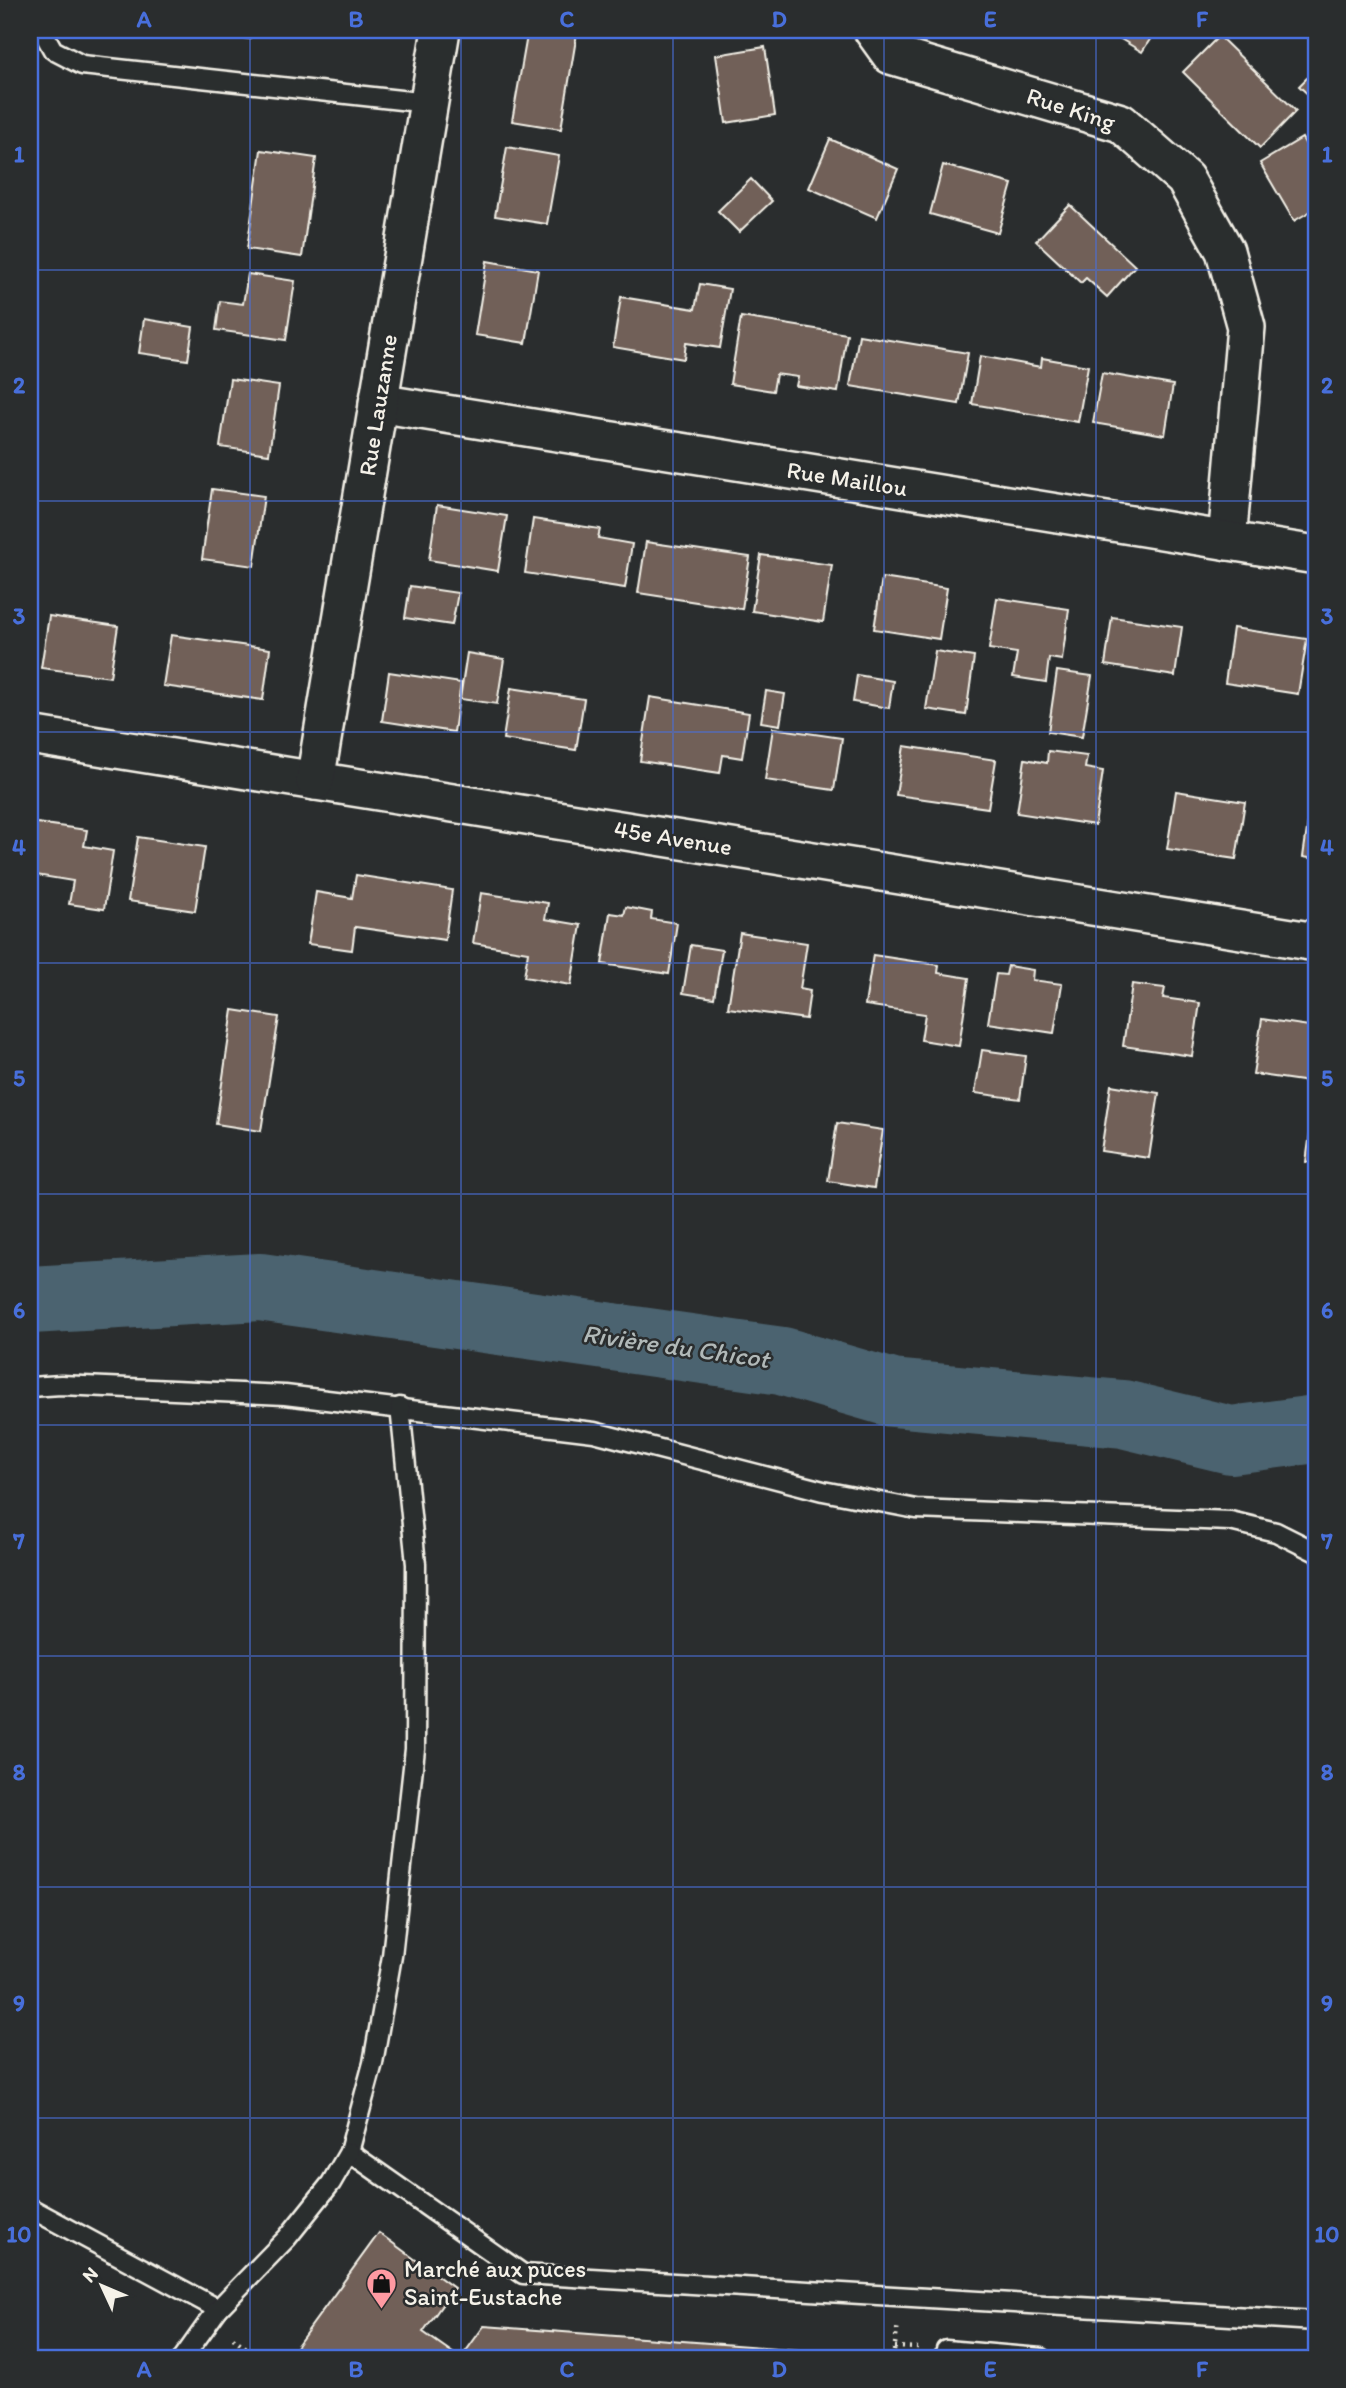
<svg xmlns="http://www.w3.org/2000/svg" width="1346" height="2388" font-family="Itim,sans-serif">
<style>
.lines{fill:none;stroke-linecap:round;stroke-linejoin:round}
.river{stroke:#4c6470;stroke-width:68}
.building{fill:#716058;stroke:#f4f1e8;stroke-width:2}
.service-casing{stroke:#f4f1e8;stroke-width:23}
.minor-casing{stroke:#f4f1e8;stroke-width:42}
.path{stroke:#f4f1e8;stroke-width:4.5;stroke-dasharray:2 5;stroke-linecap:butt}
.service{stroke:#2a2d2e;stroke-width:18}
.minor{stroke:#2a2d2e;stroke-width:37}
.grid{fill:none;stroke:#486fdb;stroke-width:2;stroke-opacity:0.55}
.labels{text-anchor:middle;stroke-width:5;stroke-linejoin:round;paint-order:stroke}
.street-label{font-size:24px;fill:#f4f1e8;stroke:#2a2d2e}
.poi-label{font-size:24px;fill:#f4f1e8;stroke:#2a2d2e;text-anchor:start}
.water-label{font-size:26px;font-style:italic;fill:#b1b9b8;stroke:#2a2d2e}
.neatline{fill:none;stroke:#486fdb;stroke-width:2.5}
.grid-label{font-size:23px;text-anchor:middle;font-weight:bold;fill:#486fdb}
</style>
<rect width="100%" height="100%" fill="#2a2d2e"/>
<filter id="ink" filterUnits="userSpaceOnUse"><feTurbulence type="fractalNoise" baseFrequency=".0143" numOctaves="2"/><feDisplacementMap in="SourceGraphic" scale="14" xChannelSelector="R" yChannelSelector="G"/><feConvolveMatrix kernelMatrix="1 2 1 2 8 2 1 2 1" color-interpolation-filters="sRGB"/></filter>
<g filter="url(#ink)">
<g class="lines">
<polyline class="river" points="30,1300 260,1287 782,1361 892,1393 1123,1414 1231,1440 1316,1429"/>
</g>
<g class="building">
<polygon points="191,30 251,30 250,39"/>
<polygon points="528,30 555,30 577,33 561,129 512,121"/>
<polygon points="1106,30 1156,30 1142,52"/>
<polygon points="1219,36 1296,111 1260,148 1183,72"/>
<polygon points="765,47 775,115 726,123 716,55"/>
<polygon points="1316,69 1316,102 1299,86"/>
<polygon points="1302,138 1316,162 1316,208 1294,221 1260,163"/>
<polygon points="830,139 898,169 877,218 809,188"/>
<polygon points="507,147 559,156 547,224 495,216"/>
<polygon points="261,150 316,158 302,257 247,249"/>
<polygon points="943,165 1012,184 998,233 930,214"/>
<polygon points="751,179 772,201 739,232 718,211"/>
<polygon points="1070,205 1135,266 1107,297 1086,278 1081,283 1036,241"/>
<polygon points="487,261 538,270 526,343 475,335"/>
<polygon points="248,274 295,281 286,340 216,330 220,301 243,304"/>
<polygon points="700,284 730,289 720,348 686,343 684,359 613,347 621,297 695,309"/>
<polygon points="741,317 847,334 838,392 796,386 798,377 776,374 773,391 730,384"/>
<polygon points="144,319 193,327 188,360 139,353"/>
<polygon points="859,335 968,353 959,404 850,386"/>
<polygon points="980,356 1041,367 1042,358 1088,366 1078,422 972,404"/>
<polygon points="1102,373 1173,385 1165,435 1093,423"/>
<polygon points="230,379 279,386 269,454 220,447"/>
<polygon points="212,489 264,496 254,566 202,559"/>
<polygon points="437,505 507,516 498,571 429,560"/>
<polygon points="533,519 600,529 598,538 632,544 625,588 525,573"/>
<polygon points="646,542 750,557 742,609 638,593"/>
<polygon points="761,555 832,565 823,622 752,611"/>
<polygon points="882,578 947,588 939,639 874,629"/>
<polygon points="410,586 458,593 452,625 405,618"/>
<polygon points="997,598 1069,609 1062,660 1049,658 1046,682 1013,677 1017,653 989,649"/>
<polygon points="49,616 118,626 110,677 41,668"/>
<polygon points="1112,617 1182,627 1175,676 1105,665"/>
<polygon points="1233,628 1307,639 1298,694 1225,683"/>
<polygon points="171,635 270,649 263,700 163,686"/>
<polygon points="935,651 974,657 966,715 926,709"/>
<polygon points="467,653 504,659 497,704 460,699"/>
<polygon points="1057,671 1092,676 1082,737 1048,732"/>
<polygon points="389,672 461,683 454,732 382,721"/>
<polygon points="857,675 893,681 889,708 853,702"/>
<polygon points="511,688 584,699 576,750 503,739"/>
<polygon points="766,691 785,694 780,725 761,722"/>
<polygon points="650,697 749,713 742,758 723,755 720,773 640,761"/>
<polygon points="773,728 842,738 834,790 765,780"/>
<polygon points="904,746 996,760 988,808 896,795"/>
<polygon points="1048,751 1087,756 1085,768 1103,771 1095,825 1017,813 1025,759 1047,763"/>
<polygon points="1313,787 1316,788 1316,859 1303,857"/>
<polygon points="1176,791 1245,802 1236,859 1167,849"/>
<polygon points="30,822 87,830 84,846 113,851 104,909 69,904 73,881 30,874"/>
<polygon points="138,837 205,847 195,911 128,901"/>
<polygon points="356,875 452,890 445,940 355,927 352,950 308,944 316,892 352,898"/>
<polygon points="481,893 548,903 545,919 581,925 571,985 524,977 528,952 473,943"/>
<polygon points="626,907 652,912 651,919 677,923 669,974 602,964 610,913 624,915"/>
<polygon points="740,933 807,943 800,989 810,991 806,1019 728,1008"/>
<polygon points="691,945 722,950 714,998 683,993"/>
<polygon points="873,955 939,965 938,973 969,978 959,1046 921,1040 925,1014 865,1005"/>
<polygon points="1008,966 1033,970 1032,980 1062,984 1054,1033 988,1023 996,974 1006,975"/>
<polygon points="1132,984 1165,988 1163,998 1200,1003 1192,1056 1123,1046"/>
<polygon points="233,1010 279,1017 261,1131 216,1124"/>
<polygon points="1262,1019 1316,1027 1316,1083 1253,1074"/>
<polygon points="982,1050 1026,1056 1020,1099 975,1093"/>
<polygon points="1111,1085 1159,1093 1149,1158 1101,1151"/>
<polygon points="1312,1119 1316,1119 1316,1164 1306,1162"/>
<polygon points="837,1123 883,1130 874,1188 828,1181"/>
<polygon points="379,2233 454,2288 423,2332 460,2358 288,2358"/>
<polygon points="484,2326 776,2348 884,2357 461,2358"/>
</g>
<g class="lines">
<defs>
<g id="service">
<polyline points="42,30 53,50 82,65 428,103"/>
<polyline points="30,1387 61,1385 285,1395 594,1432 823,1491 916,1509 1230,1521 1276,1532 1316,1552"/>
<polyline points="400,1407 416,1564 415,1749 392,1956 373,2063 349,2152 523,2274 1316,2321"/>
<polyline points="30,2208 218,2309"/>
<polyline points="183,2358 218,2309 287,2238 331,2183 349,2152"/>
<polyline points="945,2358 946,2350 1041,2358"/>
</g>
<g id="minor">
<polyline points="873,30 891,55 1121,123 1185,179 1225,251 1246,327 1227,541"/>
<polyline points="378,403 1316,555"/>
<polyline points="30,735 1316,942"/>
<polyline points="315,781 441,30"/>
</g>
</defs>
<use href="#service" class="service-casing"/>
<use href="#minor" class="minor-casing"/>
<g class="path">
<polyline points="233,2338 260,2358"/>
<polyline points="895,2347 919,2348"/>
<polyline points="893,2358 898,2324"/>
</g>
<use href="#service" class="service"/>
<use href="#minor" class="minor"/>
</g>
</g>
<path class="grid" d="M250,30v2328M461,30v2328M673,30v2328M884,30v2328M1096,30v2328M30,270h1286M30,501h1286M30,732h1286M30,963h1286M30,1194h1286M30,1425h1286M30,1656h1286M30,1887h1286M30,2118h1286"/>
<defs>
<symbol id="shop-pin" viewBox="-11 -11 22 30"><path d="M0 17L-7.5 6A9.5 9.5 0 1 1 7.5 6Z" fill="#ff9aa2" stroke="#2a2d2e"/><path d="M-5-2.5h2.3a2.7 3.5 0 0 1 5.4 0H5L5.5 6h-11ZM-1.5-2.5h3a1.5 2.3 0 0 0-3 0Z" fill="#111"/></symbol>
</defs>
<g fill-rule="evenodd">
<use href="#shop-pin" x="364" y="2266" width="35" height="47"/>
</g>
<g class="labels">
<g class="street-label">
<text transform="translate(1071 109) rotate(18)" y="8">Rue King</text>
<text transform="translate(378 405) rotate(-81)" y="8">Rue Lauzanne</text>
<text transform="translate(847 479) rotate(9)" y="8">Rue Maillou</text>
<text transform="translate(673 838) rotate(9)" y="8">45e Avenue</text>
</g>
<g class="poi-label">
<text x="404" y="2277">Marché aux puces<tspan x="404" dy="28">Saint-Eustache</tspan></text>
</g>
<g class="water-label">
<text transform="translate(676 1346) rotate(8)" y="9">Rivière du Chicot</text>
</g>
</g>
<rect width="1346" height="2388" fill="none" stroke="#2a2d2e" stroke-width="77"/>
<g transform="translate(102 2286) rotate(314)" stroke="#2a2d2e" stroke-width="5" paint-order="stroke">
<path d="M0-5L12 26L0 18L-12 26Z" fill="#f4f1e8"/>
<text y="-10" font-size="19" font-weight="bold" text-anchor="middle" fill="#f4f1e8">N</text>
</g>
<rect x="38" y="38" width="1270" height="2312" class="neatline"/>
<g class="grid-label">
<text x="144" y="27">A</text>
<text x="356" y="27">B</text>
<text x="567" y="27">C</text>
<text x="779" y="27">D</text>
<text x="990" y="27">E</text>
<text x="1202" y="27">F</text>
<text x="19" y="162">1</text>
<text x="1327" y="162">1</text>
<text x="19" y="393">2</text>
<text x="1327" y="393">2</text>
<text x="19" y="624">3</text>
<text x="1327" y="624">3</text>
<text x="19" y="855">4</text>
<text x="1327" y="855">4</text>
<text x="19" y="1086">5</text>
<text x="1327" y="1086">5</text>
<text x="19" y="1318">6</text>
<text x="1327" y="1318">6</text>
<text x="19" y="1549">7</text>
<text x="1327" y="1549">7</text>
<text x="19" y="1780">8</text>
<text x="1327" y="1780">8</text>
<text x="19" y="2011">9</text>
<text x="1327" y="2011">9</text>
<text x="19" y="2242">10</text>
<text x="1327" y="2242">10</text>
<text x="144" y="2377">A</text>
<text x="356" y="2377">B</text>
<text x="567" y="2377">C</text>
<text x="779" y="2377">D</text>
<text x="990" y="2377">E</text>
<text x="1202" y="2377">F</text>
</g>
</svg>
